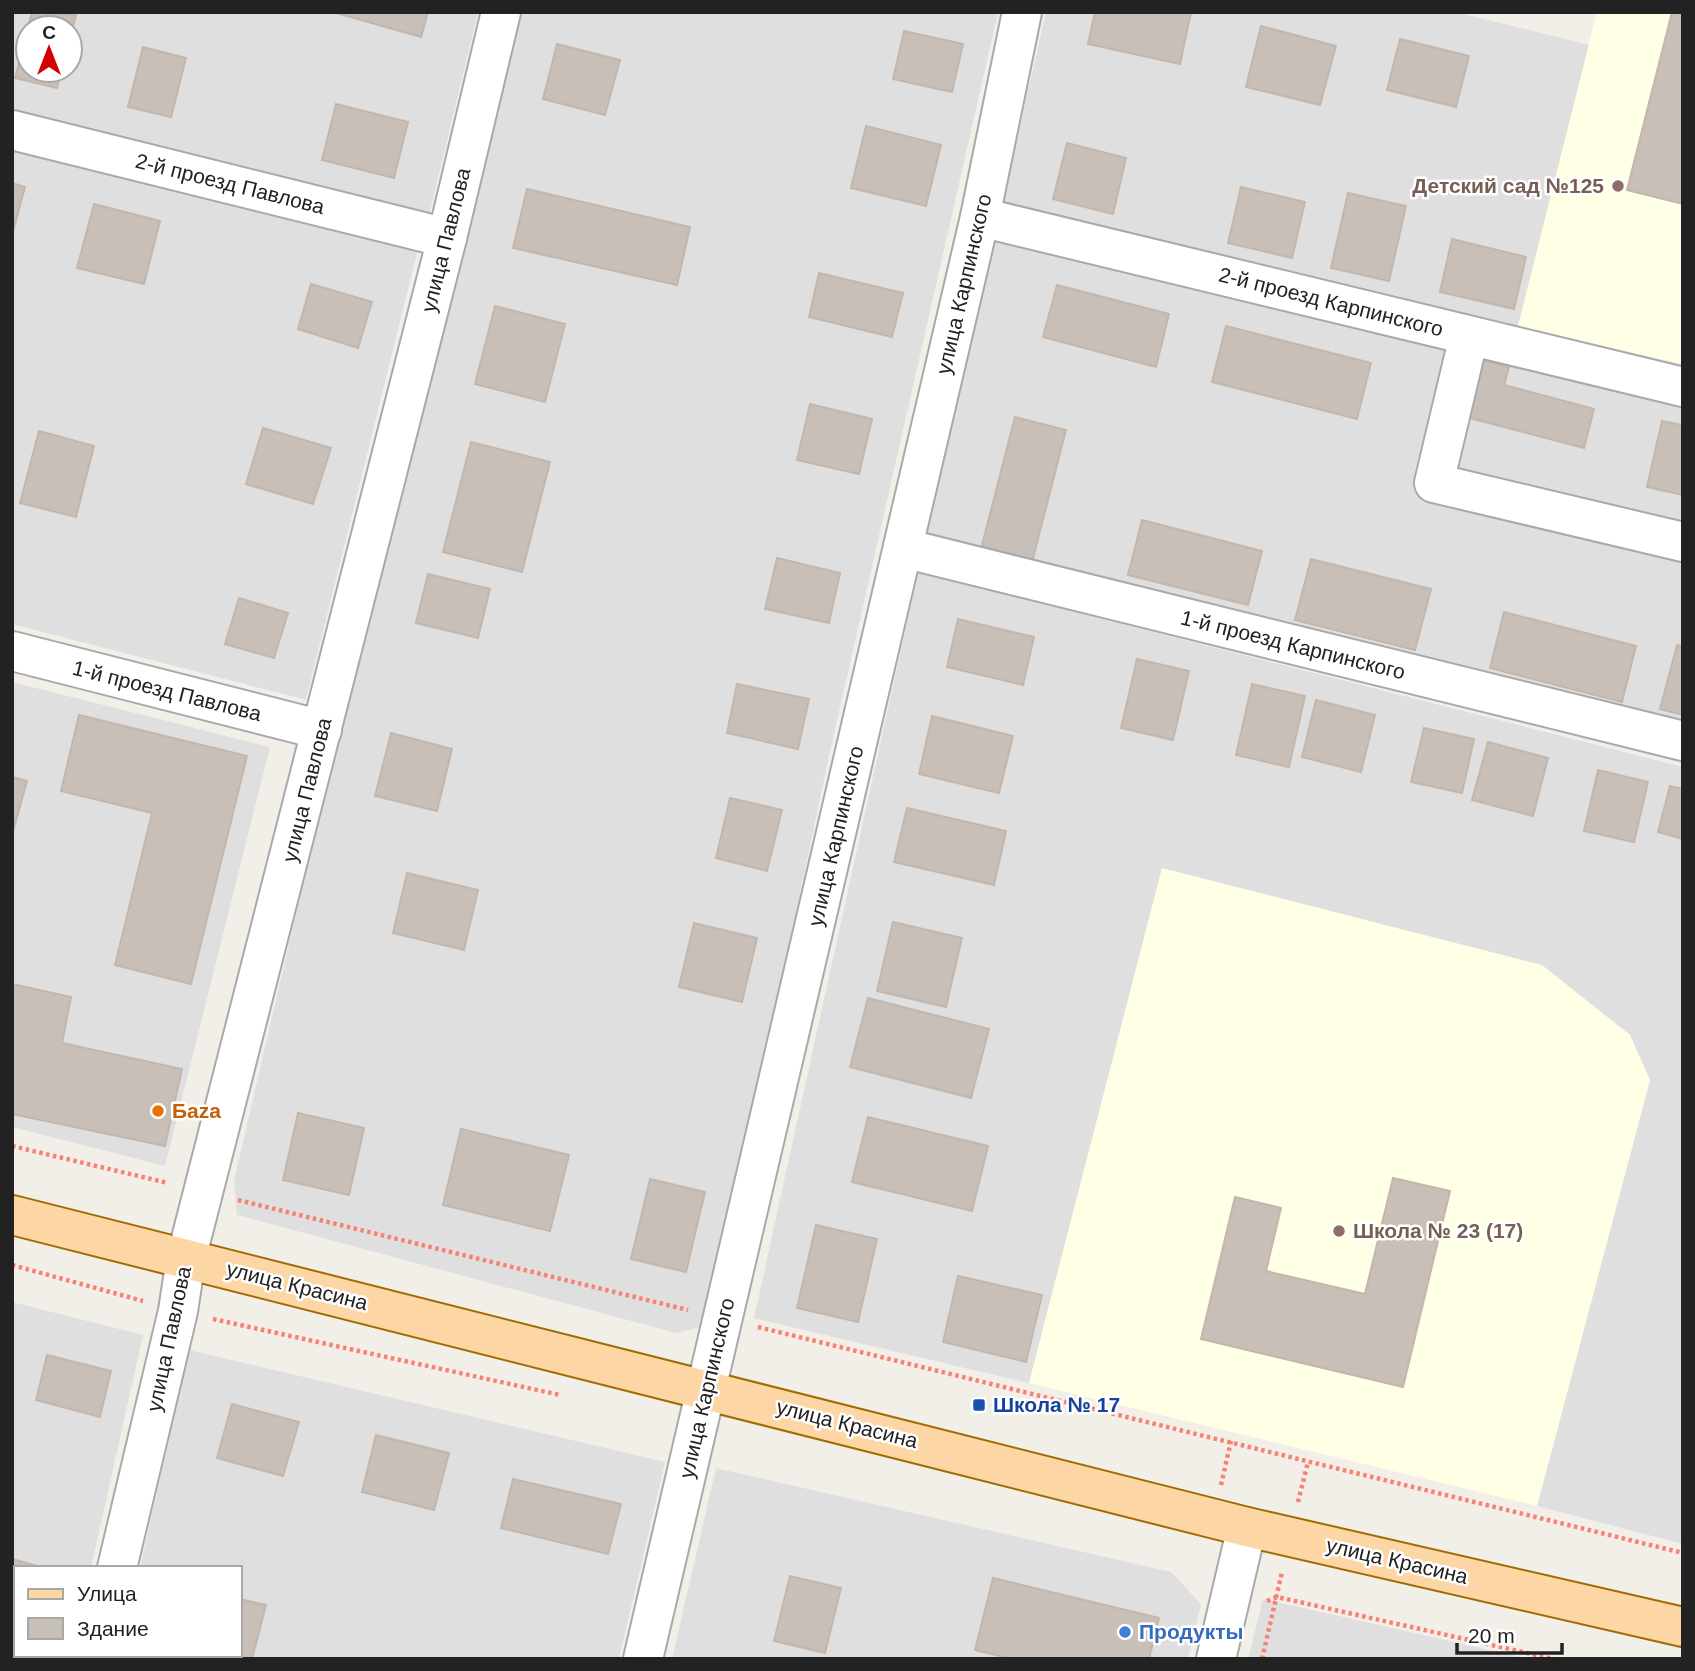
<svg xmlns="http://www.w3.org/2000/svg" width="1695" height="1671" font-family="Helvetica,sans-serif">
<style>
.residential{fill:#e0dfdf;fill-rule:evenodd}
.education{fill:#ffffe5}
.building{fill:#c7bfb8;stroke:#c4b6ab;stroke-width:2}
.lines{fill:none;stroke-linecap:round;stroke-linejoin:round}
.minor-casing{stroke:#a9a9a9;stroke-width:42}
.major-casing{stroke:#a06b00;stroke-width:42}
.path{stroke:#fa8072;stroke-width:4.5;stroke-dasharray:3.5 3.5;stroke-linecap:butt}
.minor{stroke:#fff;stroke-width:38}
.major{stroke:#fcd6a4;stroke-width:38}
.education-dot{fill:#8d6e63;stroke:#fff;stroke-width:2.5}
.food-dot{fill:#e8710a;stroke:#fff;stroke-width:2.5}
.transit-dot{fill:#1a4fb4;stroke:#fff;stroke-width:2.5}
.shop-dot{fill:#3f7fe0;stroke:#fff;stroke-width:2.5}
.labels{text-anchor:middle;stroke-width:5;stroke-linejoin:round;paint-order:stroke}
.street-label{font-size:21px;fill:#222;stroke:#fff}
.education-label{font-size:21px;font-weight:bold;fill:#785e54;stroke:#fff;text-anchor:end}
.food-label{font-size:21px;font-weight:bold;fill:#c56008;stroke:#fff;text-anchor:start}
.transit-label{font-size:21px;font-weight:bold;fill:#164399;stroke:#fff;text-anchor:start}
.shop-label{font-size:21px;font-weight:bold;fill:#366cbe;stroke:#fff;text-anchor:start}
</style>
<rect width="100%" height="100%" fill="#f2efe9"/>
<g class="residential">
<path d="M12,12h466l-51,212 -415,-114zM28,28h42v42h-42z"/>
<polygon points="515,12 998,12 829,756 709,1325 676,1333 237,1215 234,1180 399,473"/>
<polygon points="1046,12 1455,12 1590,45 1518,326 1002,204"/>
<polygon points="12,149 418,249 306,700 12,624"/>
<polygon points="989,236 1683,400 1683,725 925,538"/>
<polygon points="918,572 1683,767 1683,1544 1537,1506 1650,1080 1162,869 1029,1383 754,1318"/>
<polygon points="12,682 270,747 165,1166 12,1127"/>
<polygon points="12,1302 143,1335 91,1568 16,1568 16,1655 71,1655 70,1659 12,1659"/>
<polygon points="189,1350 665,1462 619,1659 119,1659 120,1655 240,1655 240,1568 140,1568"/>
<polygon points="716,1468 1171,1572 1201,1604 1188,1659 672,1659"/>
<polygon points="1263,1599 1521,1657 1528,1659 1248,1659"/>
</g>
<g class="education">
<polygon points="1597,12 1683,12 1683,364 1518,326"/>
<polygon points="1162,868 1542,965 1630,1035 1650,1080 1537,1506 1029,1383"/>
</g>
<g class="building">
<polygon points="32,12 76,15 70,38 70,28 28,28 28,70 62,70 57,88 15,78"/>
<polygon points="333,12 428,12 421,37"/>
<polygon points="1095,12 1191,12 1180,64 1088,44"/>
<polygon points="1672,12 1683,12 1683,204 1627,190"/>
<polygon points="1261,26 1336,46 1320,105 1246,87"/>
<polygon points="904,31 963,44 952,92 893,79"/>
<polygon points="1400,39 1469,56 1456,107 1387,90"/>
<polygon points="557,44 620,60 605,115 543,99"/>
<polygon points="143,47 186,58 171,117 128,107"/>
<polygon points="336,104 408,122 394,178 322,160"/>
<polygon points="866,126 941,145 926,206 851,188"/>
<polygon points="1067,143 1126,158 1113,214 1053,199"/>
<polygon points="12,183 25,187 12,235"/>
<polygon points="1241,187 1305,202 1292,258 1228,243"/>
<polygon points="527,189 690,227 677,285 513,248"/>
<polygon points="1348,193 1406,206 1389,281 1331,268"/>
<polygon points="94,204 160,221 144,284 77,268"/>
<polygon points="1452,239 1526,257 1514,309 1440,292"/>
<polygon points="819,273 903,293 892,337 809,317"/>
<polygon points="311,284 372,302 358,348 298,329"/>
<polygon points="1057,285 1169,314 1156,367 1043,337"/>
<polygon points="495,306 565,324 545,402 475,384"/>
<polygon points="1226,326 1371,363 1357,419 1212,382"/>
<polygon points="1473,358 1509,367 1504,385 1594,409 1584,448 1458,415"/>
<polygon points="810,404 872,419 859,474 797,460"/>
<polygon points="1015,417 1066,430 1032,562 981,549"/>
<polygon points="1662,421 1683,425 1683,495 1647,487"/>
<polygon points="263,428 331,448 313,504 246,484"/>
<polygon points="39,431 94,446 76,517 20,503"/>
<polygon points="471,442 550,462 522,572 443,552"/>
<polygon points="1142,520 1262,551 1248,605 1128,575"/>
<polygon points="777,558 840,573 829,623 765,609"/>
<polygon points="1311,559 1431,589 1415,650 1295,620"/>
<polygon points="428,574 490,589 478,638 416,623"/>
<polygon points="239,598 288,613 274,658 225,644"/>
<polygon points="1504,612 1636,646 1622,702 1490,668"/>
<polygon points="958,619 1034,637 1023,685 947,667"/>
<polygon points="1677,645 1683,647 1683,715 1660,709"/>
<polygon points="1137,659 1189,671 1173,740 1121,728"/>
<polygon points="737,684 809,699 798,749 727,733"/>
<polygon points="1252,684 1305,696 1289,767 1236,755"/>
<polygon points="1316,700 1375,715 1361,772 1302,757"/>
<polygon points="79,715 247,756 191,984 115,965 152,813 61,791"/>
<polygon points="932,716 1013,736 999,793 919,774"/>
<polygon points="1424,728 1474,739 1462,793 1411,782"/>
<polygon points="391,733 452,749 437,811 375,796"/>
<polygon points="1488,742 1548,758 1533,816 1472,800"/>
<polygon points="1598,770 1648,782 1634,842 1584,831"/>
<polygon points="12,777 27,781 12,835"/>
<polygon points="1670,786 1683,789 1683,839 1658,832"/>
<polygon points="730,798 782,810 767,871 716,858"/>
<polygon points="907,808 1006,831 994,885 894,862"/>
<polygon points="407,873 478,890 464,950 393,933"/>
<polygon points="893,922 962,938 946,1007 877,991"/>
<polygon points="694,923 757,938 742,1002 679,987"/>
<polygon points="12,984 71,997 62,1043 182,1069 165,1146 12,1114"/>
<polygon points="868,998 989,1029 971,1098 850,1067"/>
<polygon points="298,1113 364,1128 349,1195 283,1180"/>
<polygon points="868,1117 988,1146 972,1211 852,1182"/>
<polygon points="461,1129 569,1155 550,1231 443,1205"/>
<polygon points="1393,1178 1450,1191 1403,1387 1201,1339 1235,1197 1281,1208 1266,1271 1365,1294"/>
<polygon points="650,1179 705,1192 686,1272 631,1259"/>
<polygon points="816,1225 877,1239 858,1322 797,1308"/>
<polygon points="958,1276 1042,1295 1026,1362 943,1342"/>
<polygon points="47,1355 111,1371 100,1417 36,1400"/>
<polygon points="232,1404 299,1422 283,1476 217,1458"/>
<polygon points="376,1435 449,1453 434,1510 362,1492"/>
<polygon points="513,1479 621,1504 608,1554 501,1528"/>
<polygon points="12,1559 44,1568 16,1568 16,1636 12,1635"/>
<polygon points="790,1576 841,1588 825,1653 774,1641"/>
<polygon points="993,1578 1159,1618 1149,1659 1012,1659 975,1650"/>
<polygon points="240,1599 266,1605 252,1659 208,1659 195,1655 240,1655"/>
</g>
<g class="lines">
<defs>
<g id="minor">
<polyline points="12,130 447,238"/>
<polyline points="980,217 1683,387"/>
<polyline points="1469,336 1434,483 1683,542"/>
<polyline points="903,548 1683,741"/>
<polyline points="12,651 322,730"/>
<polyline points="117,1568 178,1311 186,1259 447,238 501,12"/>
<polyline points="96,1659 97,1655"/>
<polyline points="643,1659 980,217 1022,12"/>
<polyline points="1216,1659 1247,1527"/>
</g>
<polyline id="major" points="12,1215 1247,1527 1683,1627"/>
</defs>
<use href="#minor" class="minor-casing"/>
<use href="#major" class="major-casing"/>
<g class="path">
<polyline points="12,1146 168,1183"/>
<polyline points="238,1200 688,1310"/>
<polyline points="12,1265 143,1301"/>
<polyline points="213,1319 560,1395"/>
<polyline points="758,1327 1683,1553"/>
<polyline points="1221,1485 1231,1441"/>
<polyline points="1298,1502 1308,1462"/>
<polyline points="1267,1601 1277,1597 1554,1659"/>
<polyline points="1262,1659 1282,1572"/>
</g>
<use href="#minor" class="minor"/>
<use href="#major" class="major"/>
</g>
<g class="education-dot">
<circle cx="1618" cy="186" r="7"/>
<circle cx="1339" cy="1231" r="7"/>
</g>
<circle class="food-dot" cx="158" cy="1111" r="7"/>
<rect class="transit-dot" x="972" y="1398" width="14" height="14" rx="3.5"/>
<circle class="shop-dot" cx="1125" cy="1632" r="7"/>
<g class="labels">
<g class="street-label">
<text transform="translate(230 184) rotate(14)" y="7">2-й проезд Павлова</text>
<text transform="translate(446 240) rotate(-76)" y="7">улица Павлова</text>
<text transform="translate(964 284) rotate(-77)" y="7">улица Карпинского</text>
<text transform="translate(1331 302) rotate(14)" y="7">2-й проезд Карпинского</text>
<text transform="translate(1293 645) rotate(14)" y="7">1-й проезд Карпинского</text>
<text transform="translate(167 691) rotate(14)" y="7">1-й проезд Павлова</text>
<text transform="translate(307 790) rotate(-76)" y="7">улица Павлова</text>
<text transform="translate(836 836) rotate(-77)" y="7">улица Карпинского</text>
<text transform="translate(297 1286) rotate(14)" y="7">улица Красина</text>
<text transform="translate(169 1339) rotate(-78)" y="7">улица Павлова</text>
<text transform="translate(707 1388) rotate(-77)" y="7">улица Карпинского</text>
<text transform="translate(847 1424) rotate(14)" y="7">улица Красина</text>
<text transform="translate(1397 1561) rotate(13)" y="7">улица Красина</text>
</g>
<g class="education-label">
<text x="1604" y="193">Детский сад №125</text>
<text x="1353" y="1238" text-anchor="start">Школа № 23 (17)</text>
</g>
<g class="food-label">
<text x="172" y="1118">Баza</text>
</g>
<g class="transit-label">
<text x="993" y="1412">Школа № 17</text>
</g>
<g class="shop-label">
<text x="1139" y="1639">Продукты</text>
</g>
</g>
<rect width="1695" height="1671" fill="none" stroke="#222222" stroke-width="28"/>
<rect x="14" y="1566" width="228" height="91" fill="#ffffff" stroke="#a7a7a7" stroke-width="2"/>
<rect x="28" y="1589" width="35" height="10" fill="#fcd6a4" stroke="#a7a7a7" stroke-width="2"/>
<text x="77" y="1601" font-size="21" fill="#222222">Улица</text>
<rect x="28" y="1618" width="35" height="21" fill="#c7bfb8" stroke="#a7a7a7" stroke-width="2"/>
<text x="77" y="1636" font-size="21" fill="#222222">Здание</text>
<g transform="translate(49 49)"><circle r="33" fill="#ffffff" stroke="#a7a7a7" stroke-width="2"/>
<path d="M0-5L12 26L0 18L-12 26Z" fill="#d40000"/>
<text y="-10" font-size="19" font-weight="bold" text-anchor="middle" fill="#222222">С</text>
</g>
<path d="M1457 1643v10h105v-10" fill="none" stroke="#222222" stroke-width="3.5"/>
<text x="1468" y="1643" font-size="21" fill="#222222" stroke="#ffffff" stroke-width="5" paint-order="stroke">20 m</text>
</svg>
